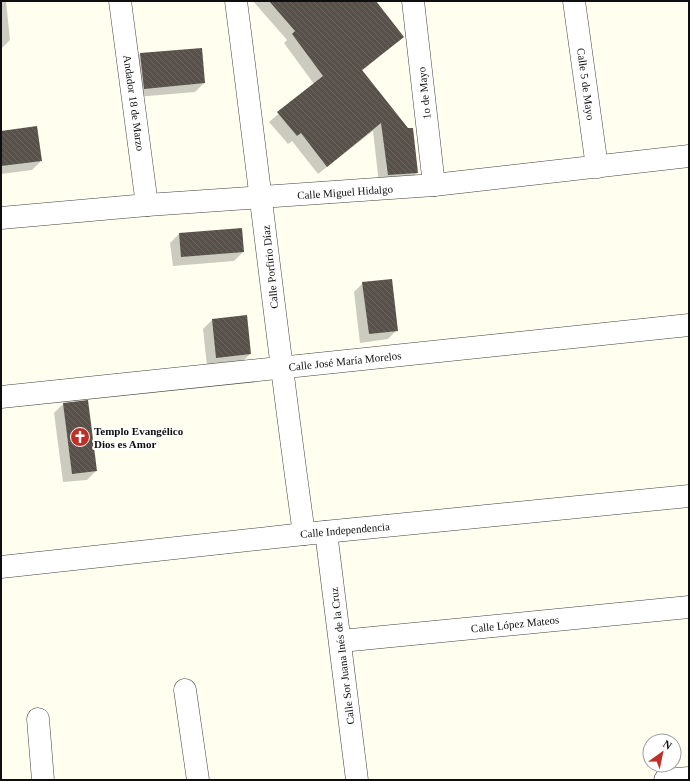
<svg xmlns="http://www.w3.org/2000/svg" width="690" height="781" font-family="Georgia,serif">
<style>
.shadow{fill:#0003}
.building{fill:url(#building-back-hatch)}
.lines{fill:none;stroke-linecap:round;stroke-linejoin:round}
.minor-casing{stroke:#414141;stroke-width:23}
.minor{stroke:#fff;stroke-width:22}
.labels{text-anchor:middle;stroke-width:4;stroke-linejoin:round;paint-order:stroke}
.street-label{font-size:11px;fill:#0e0e0e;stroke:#fff}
.poi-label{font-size:11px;font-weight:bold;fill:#0e0e0e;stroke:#fff;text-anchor:start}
</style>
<defs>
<pattern id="building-back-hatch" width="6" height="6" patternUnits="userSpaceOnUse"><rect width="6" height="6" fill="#57514a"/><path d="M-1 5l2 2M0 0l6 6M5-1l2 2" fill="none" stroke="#6a6560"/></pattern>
</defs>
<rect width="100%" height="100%" fill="#fffeef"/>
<g class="shadow">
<polygon points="1,1 6,1 10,40 1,49"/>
<polygon points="253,1 374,1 402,37 362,71 417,173 408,181 379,184 373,131 318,174 292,141 288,144 269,122 314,84 284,43 287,40"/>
<polygon points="140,54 204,83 195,92 136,97 131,63"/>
<polygon points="1,132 41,161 32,170 1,174"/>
<polygon points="179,234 243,252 234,261 173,266 170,243"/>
<polygon points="363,283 397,330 388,339 360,343 354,292"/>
<polygon points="212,320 250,354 241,363 207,366 203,329"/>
<polygon points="63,404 96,471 87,480 63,482 54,413"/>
</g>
<g class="building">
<polygon points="269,1 376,1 404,37 362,70 408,128 413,128 418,173 388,175 381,123 327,167 301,133 297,136 277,112 323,76 292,34 295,31"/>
<polygon points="202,48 205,83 144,89 140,53"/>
<polygon points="37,126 42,161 1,166 1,131"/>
<polygon points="242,228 244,252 181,257 179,233"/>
<polygon points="392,279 398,331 369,334 362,282"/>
<polygon points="247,315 251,354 216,358 212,319"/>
<polygon points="88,400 97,471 72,474 63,403"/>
</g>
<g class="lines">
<defs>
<g id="minor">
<polyline points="120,1 147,205"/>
<path d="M236,1c23,177 43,355 68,533"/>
<polyline points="413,1 434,185"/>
<polyline points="574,1 597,167"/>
<polyline points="1,218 147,205 434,185 689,156"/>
<polyline points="1,397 689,325"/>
<polyline points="326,532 357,780"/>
<polyline points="1,567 304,534 689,496"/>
<polyline points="341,641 689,607"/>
<polyline points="185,690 198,780"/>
<polyline points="38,719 43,780"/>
<polyline points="665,780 689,778"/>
</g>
</defs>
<use href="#minor" class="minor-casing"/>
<use href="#minor" class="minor"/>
</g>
<defs>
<symbol id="church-disc" viewBox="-11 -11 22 22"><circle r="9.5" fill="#be3025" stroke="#fff"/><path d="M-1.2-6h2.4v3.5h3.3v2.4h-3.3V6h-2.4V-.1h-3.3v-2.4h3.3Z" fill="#fff"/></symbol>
</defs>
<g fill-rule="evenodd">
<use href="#church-disc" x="69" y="426" width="22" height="22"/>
</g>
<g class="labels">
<g class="street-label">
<text transform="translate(586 84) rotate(82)" y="4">Calle 5 de Mayo</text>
<text transform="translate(424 93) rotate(-96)" y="4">1o de Mayo</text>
<text transform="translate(134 103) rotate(82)" y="4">Andador 18 de Marzo</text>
<text transform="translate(345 192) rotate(-4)" y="4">Calle Miguel Hidalgo</text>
<text transform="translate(270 267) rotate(-96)" y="4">Calle Porfirio Díaz</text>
<text transform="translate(345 361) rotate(-6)" y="4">Calle José María Morelos</text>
<text transform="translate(345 530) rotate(-5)" y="4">Calle Independencia</text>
<text transform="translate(515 624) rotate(-6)" y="4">Calle López Mateos</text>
<text transform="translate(342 656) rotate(-97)" y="4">Calle Sor Juana Inés de la Cruz</text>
</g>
<g class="poi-label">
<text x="94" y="435">Templo Evangélico<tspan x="94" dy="13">Dios es Amor</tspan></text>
</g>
</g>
<rect width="690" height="781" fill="none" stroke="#0e0e0e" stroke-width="4"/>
<g transform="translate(662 753) rotate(33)"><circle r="19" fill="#ffffff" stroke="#9f9f9f"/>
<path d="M0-3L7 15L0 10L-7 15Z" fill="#be3025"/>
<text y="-6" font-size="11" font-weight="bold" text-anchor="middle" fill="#0e0e0e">N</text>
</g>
</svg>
